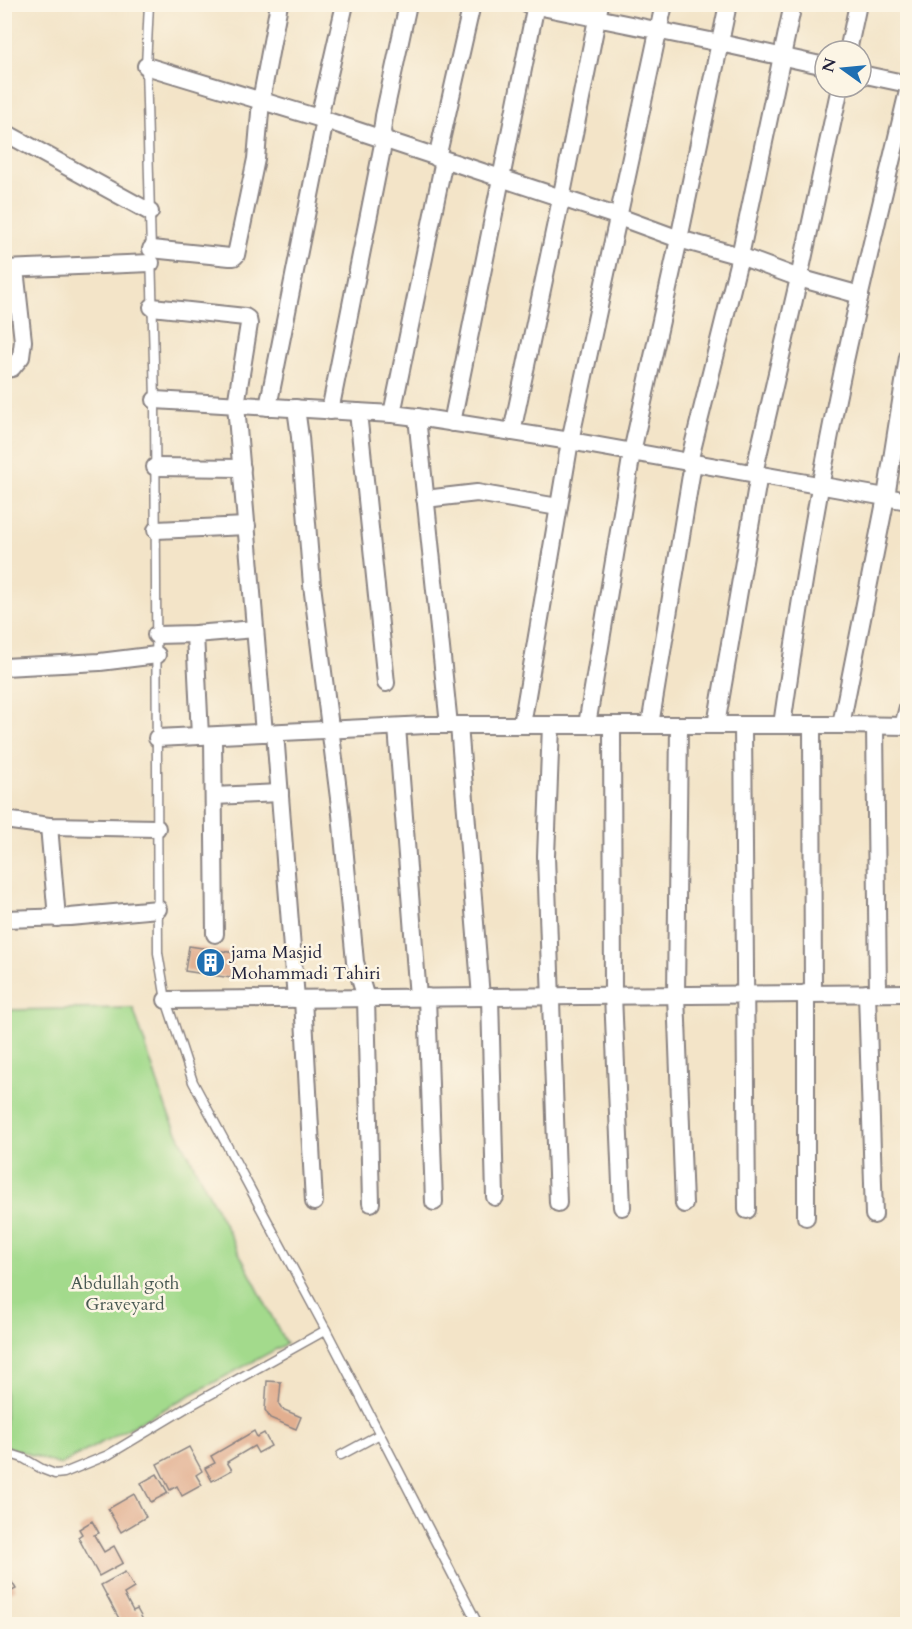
<svg xmlns="http://www.w3.org/2000/svg" width="912" height="1629" font-family="Cardo,serif">
<style>
.green{fill:#a3da8c;stroke:#627e64;stroke-width:1.5}
.building{fill:#e2af90}
.lines{fill:none;stroke-linecap:round;stroke-linejoin:round}
.service-casing{stroke:#8a8382;stroke-width:11}
.minor-casing{stroke:#8a8382;stroke-width:20}
.service{stroke:#fff;stroke-width:8}
.minor{stroke:#fff;stroke-width:16}
.labels{text-anchor:middle;stroke-width:5;stroke-linejoin:round;paint-order:stroke}
.poi-label{font-size:18px;fill:#22223b;stroke:#fcf5e5;text-anchor:start}
.park-label{font-size:18px;fill:#495953;stroke:#fcf5e5}
</style>
<rect width="100%" height="100%" fill="#fcf5e5"/>
<filter id="ink" filterUnits="userSpaceOnUse"><feTurbulence type="fractalNoise" baseFrequency=".0167" numOctaves="2"/><feDisplacementMap in="SourceGraphic" scale="12" xChannelSelector="R" yChannelSelector="G"/><feConvolveMatrix kernelMatrix="1 2 1 2 8 2 1 2 1" color-interpolation-filters="sRGB"/></filter>
<filter id="wash" filterUnits="userSpaceOnUse"><feTurbulence type="fractalNoise" baseFrequency=".008" numOctaves="4" result="noise"/><feDisplacementMap in="SourceGraphic" scale="24" xChannelSelector="R" yChannelSelector="G"/><feGaussianBlur stdDeviation="1.35" result="paint"/><feColorMatrix in="noise" values="0 0 0 0 0 0 0 0 0 0 0 0 0 0 0 0 0 1.4 0 .05"/><feComposite in="paint" operator="in"/></filter>
<g filter="url(#wash)">
<rect width="100%" height="100%" fill="#f3e4c8"/>
<polygon class="green" points="133,1008 167,1111 178,1134 286,1344 60,1465 5,1446 5,1010"/>
<g id="blocks">
<g class="building">
<polygon points="189,946 235,953 231,978 185,971"/>
<polygon points="267,1381 281,1382 279,1404 282,1409 301,1417 296,1429 270,1418 265,1410"/>
<polygon points="254,1431 257,1437 264,1433 271,1446 258,1453 254,1446 227,1462 232,1470 212,1481 205,1468 215,1463 211,1456"/>
<polygon points="189,1447 202,1471 196,1475 202,1485 182,1496 177,1486 170,1490 157,1464"/>
<polygon points="157,1474 168,1493 151,1502 141,1483"/>
<polygon points="134,1494 146,1517 121,1532 108,1509"/>
<polygon points="92,1521 99,1533 94,1535 104,1552 114,1546 123,1563 99,1576 78,1537 82,1534 79,1529"/>
<polygon points="4,1569 16,1589 4,1595"/>
<polygon points="125,1572 134,1588 124,1594 133,1611 137,1609 143,1620 136,1624 128,1624 127,1622 122,1624 101,1585"/>
</g>
</g>
</g>
<g filter="url(#ink)">
<use href="#blocks" fill-opacity="0" stroke="#8a8382" stroke-width="1.5"/>
<g class="lines">
<defs>
<g id="service">
<polyline points="149,4 146,66 155,400 158,953 166,1000 193,1082 326,1330 478,1624"/>
<polyline points="4,1452 23,1458 42,1469 55,1474 64,1473 108,1455 186,1408 326,1330"/>
<polyline points="341,1455 380,1434"/>
</g>
<g id="minor">
<polyline points="527,4 720,43 825,66"/>
<polyline points="848,51 858,4"/>
<polyline points="146,66 325,120 619,217 679,239 740,256 799,278 860,295"/>
<polyline points="861,74 908,84"/>
<polyline points="319,118 345,4"/>
<polyline points="4,132 150,212"/>
<polyline points="437,158 472,4"/>
<polyline points="151,249 230,257 234,257 236,255 256,159 261,101 279,4"/>
<polyline points="4,269 151,263"/>
<polyline points="152,307 245,317 248,319 249,324 236,405 264,733"/>
<polyline points="4,369 12,368 21,357 23,341 15,269"/>
<polyline points="155,400 392,414 417,417 570,441 908,501"/>
<polyline points="268,407 325,120"/>
<polyline points="296,408 300,437 312,585 341,814 355,962 366,998 371,1203"/>
<polyline points="330,411 384,139 382,132 384,116 408,4"/>
<polyline points="358,412 386,683"/>
<polyline points="392,414 444,160"/>
<polyline points="417,417 449,725"/>
<polyline points="452,423 536,4"/>
<polyline points="512,432 561,199 600,4"/>
<polyline points="689,462 740,256 793,4"/>
<polyline points="155,467 242,468"/>
<polyline points="754,473 799,278 840,87"/>
<polyline points="425,499 477,493 558,507"/>
<polyline points="156,530 247,526"/>
<polyline points="195,634 200,736"/>
<polyline points="156,635 195,634 255,629"/>
<polyline points="4,667 100,662 157,655"/>
<polyline points="459,725 481,997"/>
<polyline points="522,725 570,441 664,4"/>
<polyline points="551,725 546,856 558,1203"/>
<polyline points="587,725 632,452 679,239 728,4"/>
<polyline points="612,725 613,995 622,1207"/>
<polyline points="650,725 693,463"/>
<polyline points="679,725 676,995 684,1204"/>
<polyline points="716,725 759,474"/>
<polyline points="743,725 747,1210"/>
<path d="M782,725c17,-119 36,-237 61,-355 20,-93 43,-186 65,-279"/>
<polyline points="812,725 813,993"/>
<polyline points="841,725 886,497 908,357"/>
<polyline points="875,726 878,993"/>
<polyline points="903,726 908,707"/>
<polyline points="397,727 418,997"/>
<polyline points="275,733 296,999"/>
<polyline points="213,736 215,934"/>
<polyline points="157,738 426,725 841,725 908,726"/>
<polyline points="214,796 280,793"/>
<polyline points="4,820 49,826 157,828"/>
<polyline points="49,826 57,918"/>
<polyline points="4,919 70,917 158,909"/>
<polyline points="806,993 806,1217"/>
<polyline points="867,993 874,1215"/>
<polyline points="427,997 434,1202"/>
<polyline points="490,997 495,1197"/>
<polyline points="303,999 314,1202"/>
<polyline points="166,1000 908,993"/>
</g>
</defs>
<use href="#service" class="service-casing"/>
<use href="#minor" class="minor-casing"/>
<use href="#service" class="service"/>
<use href="#minor" class="minor"/>
</g>
</g>
<defs>
<symbol id="building-disc" viewBox="-11 -11 22 22"><circle r="9.5" fill="#1f6fb2" stroke="#fcf5e5"/><path d="M-4-6H4V6H1V3H-1V6H-4ZM-2.5-4.3h1.7v1.8h-1.7ZM.8-4.3h1.7v1.8H.8ZM-2.5-1h1.7V.8h-1.7ZM.8-1h1.7V.8H.8Z" fill="#fff"/></symbol>
</defs>
<g fill-rule="evenodd">
<use href="#building-disc" x="194" y="946" width="33" height="33"/>
</g>
<g class="labels">
<g class="poi-label">
<text x="231" y="958">jama Masjid<tspan x="231" dy="21">Mohammadi Tahiri</tspan></text>
</g>
<g class="park-label">
<text x="125" y="1289">Abdullah goth<tspan x="125" dy="21">Graveyard</tspan></text>
</g>
</g>
<rect width="912" height="1629" fill="none" stroke="#fcf5e5" stroke-width="24"/>
<g transform="translate(843 69) rotate(285)"><circle r="28" fill="#fcf5e5" stroke="#a5a1a1" stroke-width="1.5"/>
<path d="M0-4.5L10 22L0 15L-10 22Z" fill="#1f6fb2"/>
<text y="-9" font-size="16" font-weight="bold" text-anchor="middle" fill="#22223b">N</text>
</g>
</svg>
